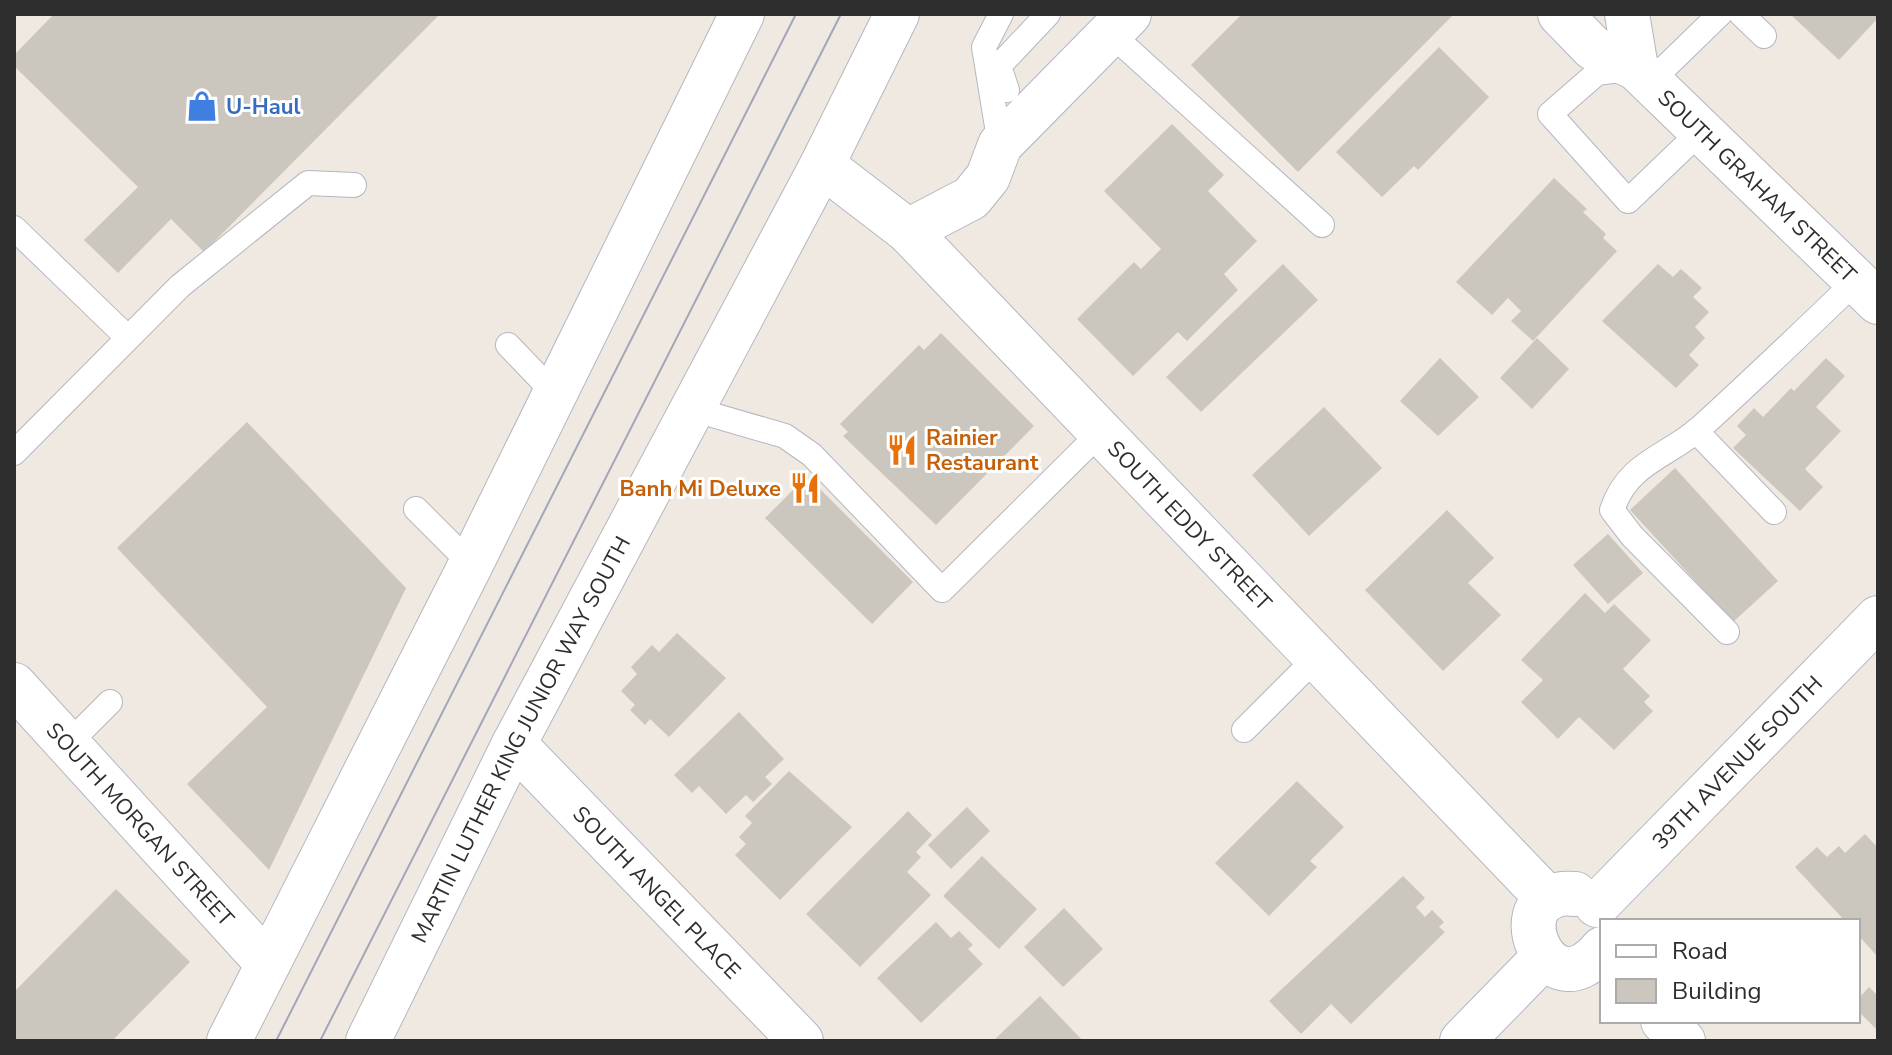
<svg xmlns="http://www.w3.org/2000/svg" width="1892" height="1055" font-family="'Nunito Sans',sans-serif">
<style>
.building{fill:#cbc7bf}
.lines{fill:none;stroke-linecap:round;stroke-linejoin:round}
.service-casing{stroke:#b4b7c1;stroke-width:26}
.minor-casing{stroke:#b4b7c1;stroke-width:46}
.tertiary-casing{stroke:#b4b7c1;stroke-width:46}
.secondary-casing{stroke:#b4b7c1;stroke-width:46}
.service{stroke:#fff;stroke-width:24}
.minor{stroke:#fff;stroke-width:44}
.tertiary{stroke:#fff;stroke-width:44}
.secondary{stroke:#fff;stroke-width:44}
.tram{stroke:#a3a6b8;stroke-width:2}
.labels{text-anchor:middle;stroke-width:6;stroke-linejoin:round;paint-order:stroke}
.shop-label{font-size:22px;font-weight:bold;fill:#366cbe;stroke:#fff;text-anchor:start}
.street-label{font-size:22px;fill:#2e2e2e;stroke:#fff}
.food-label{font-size:22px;font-weight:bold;fill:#c56008;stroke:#fff;text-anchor:start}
</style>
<rect width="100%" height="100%" fill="#efe9e1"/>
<g class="building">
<polygon points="54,14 440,14 204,252 171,219 118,273 84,240 138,187 14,66 14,55"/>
<polygon points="1242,14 1454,14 1298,172 1191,65"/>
<polygon points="1790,14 1878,14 1878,18 1839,60"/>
<polygon points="1439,47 1489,97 1418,170 1414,166 1382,197 1336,152"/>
<polygon points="1172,124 1224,175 1208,191 1257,241 1224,274 1238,290 1187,341 1178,332 1133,376 1077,319 1134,262 1141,269 1161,249 1104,191"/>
<polygon points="1554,178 1587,209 1583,212 1606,234 1603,238 1617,251 1533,341 1511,321 1521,311 1508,298 1492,315 1456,282"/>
<polygon points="1283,264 1318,300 1201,412 1166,377"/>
<polygon points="1658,264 1673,277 1681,269 1702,288 1693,297 1709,312 1695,327 1705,338 1689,355 1699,365 1676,388 1602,321"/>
<polygon points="941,333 1034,426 936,525 843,436 848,432 840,424 919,345 924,350"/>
<polygon points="1537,338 1569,369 1532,409 1500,378"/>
<polygon points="1440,358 1479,397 1438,436 1400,401"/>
<polygon points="1826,358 1845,376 1816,407 1841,431 1805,469 1823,487 1800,511 1733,448 1746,435 1737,426 1754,408 1763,417 1791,388 1794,391"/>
<polygon points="1324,407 1382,468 1309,536 1252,475"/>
<polygon points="247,422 406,588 269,870 187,784 267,707 117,548"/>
<polygon points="1675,468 1778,581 1733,622 1630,510"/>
<polygon points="807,476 913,582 872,624 765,518"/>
<polygon points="1447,510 1494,558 1468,583 1501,615 1443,671 1365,590"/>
<polygon points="1608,534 1643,573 1608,604 1573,565"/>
<polygon points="1585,593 1605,613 1614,604 1651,640 1623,669 1650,696 1644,702 1653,711 1614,750 1579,717 1558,739 1521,702 1543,680 1521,660"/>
<polygon points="677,633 726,678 669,737 650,719 645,725 630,710 635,705 621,691 637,674 631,667 652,645 659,652"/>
<polygon points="739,712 784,759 765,777 772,784 753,802 746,795 726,814 699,786 692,793 674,775"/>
<polygon points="789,771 852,827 780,900 735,855 746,844 739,837 752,823 745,816"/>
<polygon points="1297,781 1344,827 1310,861 1317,867 1269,916 1215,863"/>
<polygon points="967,807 990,831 951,869 928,845"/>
<polygon points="908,811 932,835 916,852 921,857 907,872 931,895 860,967 806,914"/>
<polygon points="1865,834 1878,848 1878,957 1858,935 1858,921 1845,921 1795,867 1817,847 1827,857 1839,846 1845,853"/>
<polygon points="982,856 1037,909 999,949 943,896"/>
<polygon points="1403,876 1425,898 1416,907 1425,917 1432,910 1444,922 1439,927 1445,932 1351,1024 1331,1004 1301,1034 1269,1001"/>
<polygon points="116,889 190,962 112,1041 14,1041 14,992"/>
<polygon points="1064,908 1103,949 1063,987 1024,947"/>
<polygon points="936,922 951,938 959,931 973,945 968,949 983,964 921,1023 877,978"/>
<polygon points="1869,987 1878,996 1878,1031 1858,1011 1858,999"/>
<polygon points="1040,996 1083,1041 993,1041"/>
</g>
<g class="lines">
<defs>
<g id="service">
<polyline points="1741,14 1764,36"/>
<polyline points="1110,33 1322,225"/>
<polyline points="1626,69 1597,73 1550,114 1628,201 1701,131"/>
<polyline points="1650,82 1720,14"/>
<polyline points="1007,90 999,66 1048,14"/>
<polyline points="1000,145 984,47 1001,14"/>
<polyline points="14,228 128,338"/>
<polyline points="508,345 555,394"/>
<polyline points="692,409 785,436 812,455 942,590 1102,431"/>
<polyline points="1696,431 1774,512"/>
<polyline points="14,453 180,286 308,183 354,185"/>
<polyline points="416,509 471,564"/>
<path d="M1727,632l-95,-96 -20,-26c16,-48 55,-53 88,-82 53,-48 105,-98 157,-148"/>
<polyline points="1244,730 1317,657"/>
<polyline points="69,743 110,702"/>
</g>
<g id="minor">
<path id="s1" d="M822,165l86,66 640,668"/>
<polyline points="908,231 971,198 988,177 1000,145 1129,14"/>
<path id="s2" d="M14,685l254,279"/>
<path id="s3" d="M514,744l287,297"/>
<path d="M1575,894c-80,-8 -29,124 27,55"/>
<path id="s4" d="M1597,905l281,-287"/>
<polyline points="1663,1021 1683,1041"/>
<polyline points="1462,1041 1544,957"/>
</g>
<g id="tertiary">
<path id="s5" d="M1560,14l33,34 43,20 242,234"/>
<polyline points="1627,14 1636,68"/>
</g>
<g id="secondary">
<polyline points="229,1041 471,564 742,14"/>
<path id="s6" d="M368,1041l146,-297 308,-579 75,-151"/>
</g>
</defs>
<use href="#service" class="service-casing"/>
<use href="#minor" class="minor-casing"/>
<use href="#tertiary" class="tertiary-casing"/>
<use href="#secondary" class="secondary-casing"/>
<use href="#service" class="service"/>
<use href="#minor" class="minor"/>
<use href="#tertiary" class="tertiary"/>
<use href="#secondary" class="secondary"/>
<g class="tram">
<polyline points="276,1041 796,14"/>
<polyline points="320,1041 841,14"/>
</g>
</g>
<defs>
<symbol id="shop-bare" viewBox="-9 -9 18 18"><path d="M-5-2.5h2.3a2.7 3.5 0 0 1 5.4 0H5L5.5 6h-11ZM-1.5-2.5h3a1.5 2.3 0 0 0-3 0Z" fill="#3f7fe0" stroke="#fff" stroke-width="2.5" paint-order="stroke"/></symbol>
<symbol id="restaurant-bare" viewBox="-9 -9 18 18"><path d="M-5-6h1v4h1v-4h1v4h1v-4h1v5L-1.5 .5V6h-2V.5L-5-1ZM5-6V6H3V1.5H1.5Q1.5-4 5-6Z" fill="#e8710a" stroke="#fff" stroke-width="2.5" paint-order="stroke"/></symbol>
</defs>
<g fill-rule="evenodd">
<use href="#shop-bare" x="180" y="84" width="44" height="44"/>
<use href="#restaurant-bare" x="880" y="428" width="44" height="44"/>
<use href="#restaurant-bare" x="783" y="466" width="44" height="44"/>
</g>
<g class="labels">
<g class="shop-label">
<text x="226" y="114">U-Haul</text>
</g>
<g class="street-label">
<text dy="8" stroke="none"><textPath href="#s5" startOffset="264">SOUTH GRAHAM STREET</textPath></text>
<text dy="8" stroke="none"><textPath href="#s1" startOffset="516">SOUTH EDDY STREET</textPath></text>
<text dy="8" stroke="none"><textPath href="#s6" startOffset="338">MARTIN LUTHER KING JUNIOR WAY SOUTH</textPath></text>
<text dy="8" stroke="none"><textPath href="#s4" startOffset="200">39TH AVENUE SOUTH</textPath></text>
<text dy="8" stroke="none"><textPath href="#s2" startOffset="188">SOUTH MORGAN STREET</textPath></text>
<text dy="8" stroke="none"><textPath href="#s3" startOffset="206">SOUTH ANGEL PLACE</textPath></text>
</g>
<g class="food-label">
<text x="926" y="445">Rainier<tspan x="926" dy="25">Restaurant</tspan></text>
<text x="781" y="496" text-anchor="end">Banh Mi Deluxe</text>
</g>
</g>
<rect width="1892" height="1055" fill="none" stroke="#2e2e2e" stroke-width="32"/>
<rect x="1600" y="919" width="260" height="104" fill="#ffffff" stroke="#ababab" stroke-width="2"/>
<rect x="1616" y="945" width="40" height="12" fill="#ffffff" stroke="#ababab" stroke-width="2"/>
<text x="1672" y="959" font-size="24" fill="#2e2e2e">Road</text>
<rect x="1616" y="979" width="40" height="24" fill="#cbc7bf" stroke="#ababab" stroke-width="2"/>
<text x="1672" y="999" font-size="24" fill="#2e2e2e">Building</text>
</svg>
